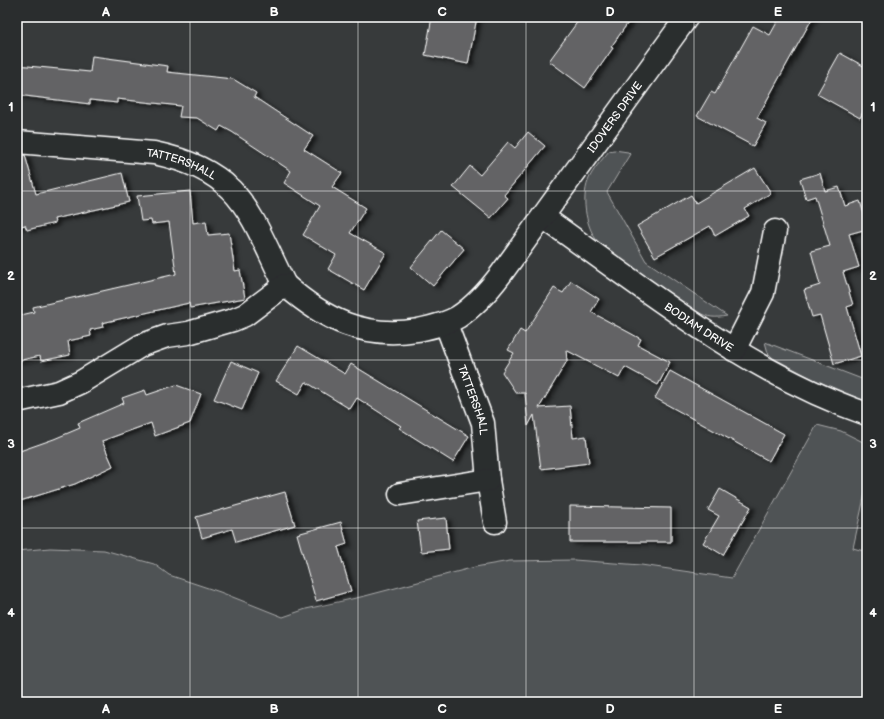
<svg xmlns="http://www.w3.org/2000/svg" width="884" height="719" font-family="'Balsamiq Sans',sans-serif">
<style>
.green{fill:#505354;stroke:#a8a9aa}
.building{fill:#636465;stroke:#fff;filter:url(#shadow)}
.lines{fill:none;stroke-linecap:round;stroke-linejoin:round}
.minor-casing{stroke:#fff;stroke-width:25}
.minor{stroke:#2a2d2e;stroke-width:22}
.grid{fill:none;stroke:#fff;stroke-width:1;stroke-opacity:0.55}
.labels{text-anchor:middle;stroke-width:3;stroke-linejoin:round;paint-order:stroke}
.street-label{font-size:11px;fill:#fff;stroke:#2a2d2e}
.neatline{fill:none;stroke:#fff;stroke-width:1.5}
.grid-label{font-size:13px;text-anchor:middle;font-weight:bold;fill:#fff}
</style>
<defs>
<filter id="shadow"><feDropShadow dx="4.5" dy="2.5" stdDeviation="2" flood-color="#0009"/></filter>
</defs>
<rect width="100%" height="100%" fill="#373a3b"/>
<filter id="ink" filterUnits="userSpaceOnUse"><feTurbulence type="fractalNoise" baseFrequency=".025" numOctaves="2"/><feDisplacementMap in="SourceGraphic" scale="8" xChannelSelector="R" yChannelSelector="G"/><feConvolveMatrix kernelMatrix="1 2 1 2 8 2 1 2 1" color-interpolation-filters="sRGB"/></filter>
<g filter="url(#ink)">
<g class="green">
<path d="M614,150l14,2 2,2 -23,38 39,69 81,55c-12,2 -19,2 -29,-4 -22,-15 -44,-30 -65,-44 -11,-8 -23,-15 -33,-24 -14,-14 -19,-44 -12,-63 4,-11 14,-21 21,-30z"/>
<polygon points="765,342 867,381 867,402 815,380 773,358 768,353"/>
<polygon points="817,425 841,431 867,444 867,484 853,548 867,552 867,702 17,702 17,551 50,548 104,550 154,564 169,575 220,592 283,617 306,609 365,596 475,567 510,561 574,560 641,565 732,578"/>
</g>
<g class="building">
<polygon points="432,17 477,17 468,64 425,55"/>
<polygon points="581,17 632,17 611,47 613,48 585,88 549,61"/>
<polygon points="780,17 813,17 757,118 766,123 753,146 697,116 711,92 715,94 753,26 770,35"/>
<polygon points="840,53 867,68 867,104 860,118 817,94"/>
<polygon points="92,56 168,66 167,72 233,79 256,93 254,97 313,136 304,149 342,173 332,187 366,208 350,233 386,253 364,290 328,269 336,255 303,235 320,206 284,183 291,171 232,132 221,126 218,131 197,118 179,117 181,106 117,99 117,103 90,100 90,104 17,95 17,65 90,72"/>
<polygon points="528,132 545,146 504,195 508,198 491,218 453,187 470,166 480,175 508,142 515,148"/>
<polygon points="17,155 25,155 36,194 122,173 129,202 54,219 55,223 27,230 25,225 17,227"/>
<polygon points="755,168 771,193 745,209 749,216 715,236 710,226 655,257 637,226 691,195 696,203"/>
<polygon points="820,173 825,191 839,187 845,206 860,201 867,224 867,229 849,234 859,267 843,272 853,305 847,307 861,356 834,364 820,315 812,317 804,290 820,285 811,251 830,246 815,196 806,199 800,179"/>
<polygon points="190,191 193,223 206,221 208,235 229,233 235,271 240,270 245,298 190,308 189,303 102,323 103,327 90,330 91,336 68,341 70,355 41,361 40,356 17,361 17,316 34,312 33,307 176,274 169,222 152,224 151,220 141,221 137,196"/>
<polygon points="441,230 464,249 433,286 411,267"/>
<polygon points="571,281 599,299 591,312 641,339 638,345 670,362 658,385 625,367 619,378 566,350 567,361 539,408 570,406 573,438 586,436 589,463 541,469 534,415 528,426 525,393 516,393 502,372 514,353 508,350 520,330 525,333 554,288 563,293"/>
<polygon points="298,346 345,374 351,364 469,436 453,462 399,428 401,426 357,398 350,409 306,382 299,394 276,381"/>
<polygon points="231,361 258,373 242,410 214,399"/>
<polygon points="670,371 784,434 769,461 655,398"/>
<polygon points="176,385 201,394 190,423 155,436 151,423 102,441 113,466 75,484 17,502 17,452 54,439 80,428 78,423 124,403 122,398 145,390 147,395"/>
<polygon points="720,489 751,507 723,555 703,543 719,516 708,510"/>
<polygon points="285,492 295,525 236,542 232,529 202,538 196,517"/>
<polygon points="570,506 671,508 671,542 570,542"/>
<polygon points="446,518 449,549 421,552 417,521"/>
<polygon points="341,522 347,544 338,547 351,591 316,601 297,534"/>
</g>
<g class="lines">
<defs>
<g id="minor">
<path id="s1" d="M17,142l137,11c88,18 95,60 131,132"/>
<path id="s2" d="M543,217c104,73 203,155 324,197"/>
<path id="s3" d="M446,324l37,99 5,57 7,42"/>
<polyline points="734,350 763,293 775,231"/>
<path id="s4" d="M17,401l42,-9 22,-10 61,-37 25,-9 21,-3 45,-13 12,-5 40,-30c40,35 79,54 133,45 14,-3 28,-6 40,-13 17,-11 31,-27 43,-43l186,-257"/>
<polyline points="400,494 488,480"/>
</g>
</defs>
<use href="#minor" class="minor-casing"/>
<use href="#minor" class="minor"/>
</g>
</g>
<path class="grid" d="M190,17v685M358,17v685M526,17v685M694,17v685M17,191h850M17,360h850M17,528h850"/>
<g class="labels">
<g class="street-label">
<text dy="4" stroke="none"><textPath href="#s4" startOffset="739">IDOVERS DRIVE</textPath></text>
<text dy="4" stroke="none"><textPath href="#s1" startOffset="167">TATTERSHALL</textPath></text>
<text dy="4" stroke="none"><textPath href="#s2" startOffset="191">BODIAM DRIVE</textPath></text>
<text dy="4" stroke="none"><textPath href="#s3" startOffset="81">TATTERSHALL</textPath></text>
</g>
</g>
<rect width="884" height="719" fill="none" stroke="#2a2d2e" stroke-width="44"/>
<rect x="22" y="22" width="840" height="675" class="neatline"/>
<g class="grid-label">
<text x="106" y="16">A</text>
<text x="274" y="16">B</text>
<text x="442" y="16">C</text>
<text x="610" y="16">D</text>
<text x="778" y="16">E</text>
<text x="11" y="111">1</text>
<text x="873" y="111">1</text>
<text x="11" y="280">2</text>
<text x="873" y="280">2</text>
<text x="11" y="448">3</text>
<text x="873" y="448">3</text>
<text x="11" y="617">4</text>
<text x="873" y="617">4</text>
<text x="106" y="713">A</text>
<text x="274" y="713">B</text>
<text x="442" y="713">C</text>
<text x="610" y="713">D</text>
<text x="778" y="713">E</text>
</g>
</svg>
